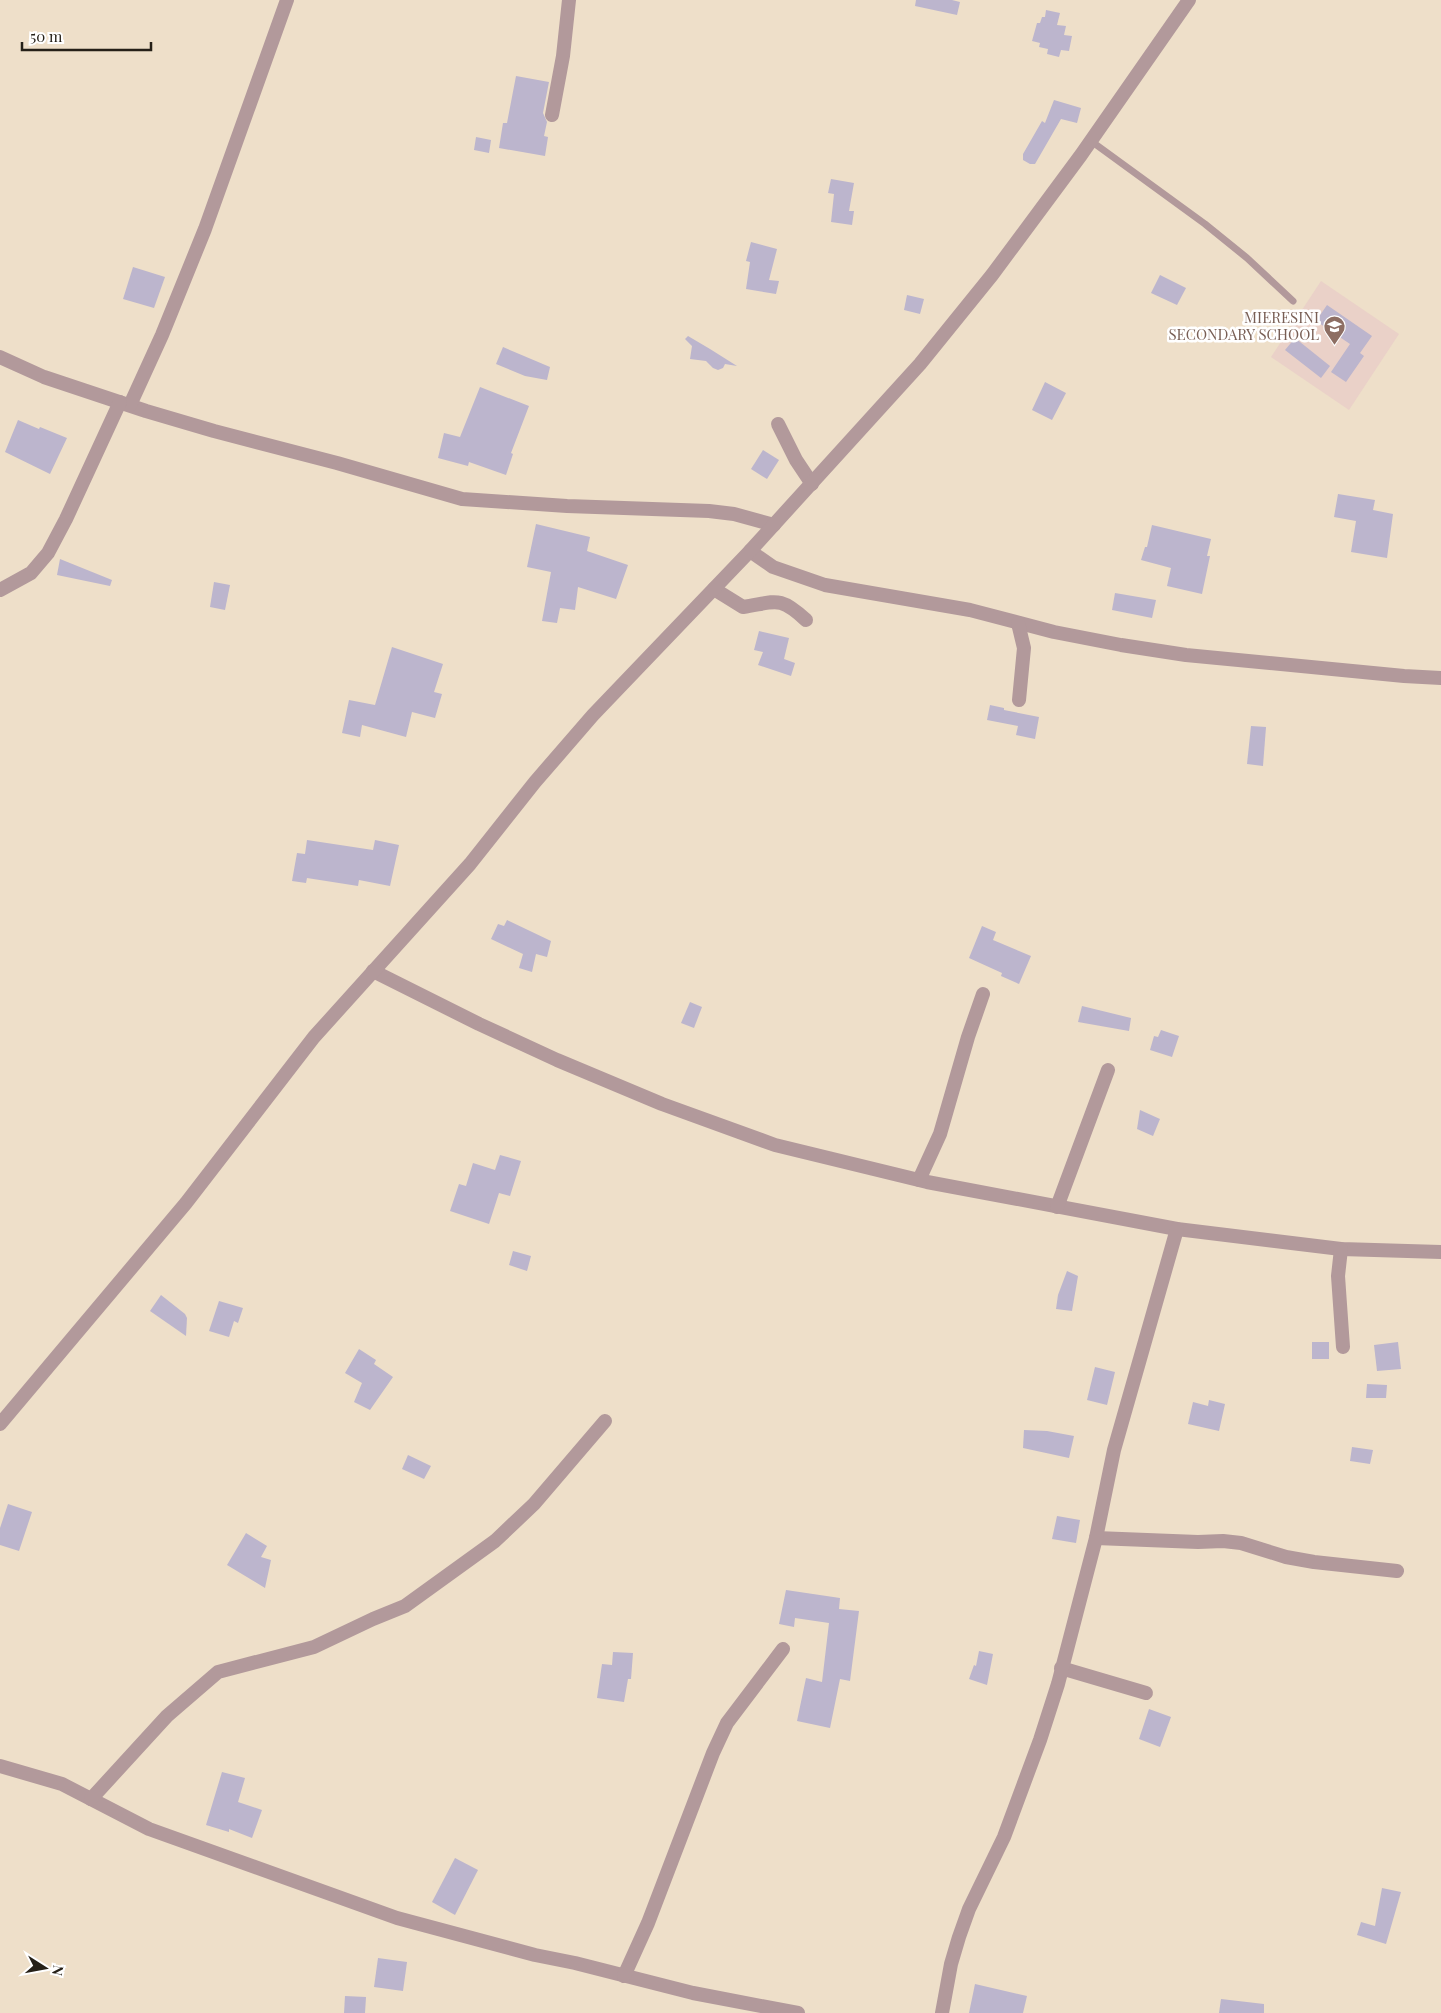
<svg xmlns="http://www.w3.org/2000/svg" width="1441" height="2013" font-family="'Playfair Display',serif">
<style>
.education{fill:#ead1c8}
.building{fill:#bcb5cd}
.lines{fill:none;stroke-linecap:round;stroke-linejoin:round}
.lane{stroke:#b2999b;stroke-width:7}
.street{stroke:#b2999b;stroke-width:14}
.labels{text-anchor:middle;stroke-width:5;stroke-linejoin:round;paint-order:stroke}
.education-label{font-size:15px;fill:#785e54;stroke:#fff;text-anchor:end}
</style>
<rect width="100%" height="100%" fill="#eedfc9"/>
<polygon class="education" points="1321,281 1399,334 1349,410 1271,357"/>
<g class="building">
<polygon points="916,0 952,0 960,2 957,15 915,6"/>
<polygon points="1046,10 1060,13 1057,25 1066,26 1064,35 1072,36 1069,51 1061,50 1059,57 1047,54 1048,49 1039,47 1040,43 1032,41 1037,23 1040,23 1042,17 1045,17"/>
<polygon points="516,76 549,82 543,113 547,122 544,136 548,137 545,156 499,148 503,123 507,123"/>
<polygon points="1054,100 1081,108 1077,123 1061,119 1035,164 1030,164 1023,160 1023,154 1042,121 1045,123"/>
<polygon points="476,137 491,140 489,153 474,150"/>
<polygon points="831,179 854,183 849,211 854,211 852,225 831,222 834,194 828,193"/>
<polygon points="751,242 777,249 769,280 779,281 776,294 746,289 750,262 746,261"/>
<polygon points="133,267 165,277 154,308 123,299"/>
<polygon points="1160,275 1186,288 1177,305 1151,293"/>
<polygon points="907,295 924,299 920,314 904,310"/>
<polygon points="1327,305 1372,336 1360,353 1364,356 1346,382 1331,372 1350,344 1316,321"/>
<polygon points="688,336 710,349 737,366 725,364 723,368 718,370 713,368 706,361 690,359 692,346 685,339"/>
<polygon points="1295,338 1330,366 1321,378 1285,350"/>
<polygon points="503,347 550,367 547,380 525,376 496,364"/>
<polygon points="1045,382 1066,393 1052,420 1032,410"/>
<polygon points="480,387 529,406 511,453 513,454 506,475 469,462 468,466 438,458 444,433 460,437"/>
<polygon points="18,420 39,429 40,427 67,438 50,474 5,452"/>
<polygon points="763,450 779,460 767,479 751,469"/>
<polygon points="1338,494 1375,500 1373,510 1393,514 1387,558 1351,552 1356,521 1334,517"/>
<polygon points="536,524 590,537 587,551 628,565 616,599 578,587 575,610 560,608 557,623 542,621 551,572 527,567"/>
<polygon points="1152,525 1211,539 1207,556 1210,556 1202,594 1167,586 1171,568 1141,560 1145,547 1147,547"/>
<polygon points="60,559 112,580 110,586 57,575"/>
<polygon points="214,582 230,585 225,610 210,607"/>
<polygon points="1115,593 1156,600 1152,618 1112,610"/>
<polygon points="759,631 789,638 784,659 795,663 791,676 758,665 763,652 754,650"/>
<polygon points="392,647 443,664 434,692 442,694 435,718 412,712 406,737 362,725 360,737 342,733 349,700 375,705"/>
<polygon points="990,705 1004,708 1004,710 1039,717 1035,739 1016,735 1018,726 987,720"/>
<polygon points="1251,726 1266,727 1263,766 1247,764"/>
<polygon points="307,840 373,850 375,840 399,845 390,886 359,880 358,886 307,878 306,883 292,881 297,853 305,854"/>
<polygon points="507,920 551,941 547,957 536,954 532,972 519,968 523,954 491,939 498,924 504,926"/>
<polygon points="982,926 996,932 993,940 1031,956 1019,984 1001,976 1002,973 969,958"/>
<polygon points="690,1002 702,1007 694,1028 681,1023"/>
<polygon points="1082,1006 1131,1018 1129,1031 1078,1022"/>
<polygon points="1161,1030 1179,1036 1172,1057 1150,1050 1154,1036 1158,1037"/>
<polygon points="1140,1110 1160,1119 1153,1136 1137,1129"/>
<polygon points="500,1155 521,1161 510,1196 499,1193 489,1224 450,1211 459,1184 466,1186 473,1163 495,1170"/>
<polygon points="513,1251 531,1256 527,1271 509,1265"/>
<polygon points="1067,1271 1078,1276 1072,1311 1056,1309 1058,1295"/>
<polygon points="161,1295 185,1314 187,1318 186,1336 150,1311"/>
<polygon points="219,1301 243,1308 238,1323 234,1321 229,1337 209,1331"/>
<rect x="1312" y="1342" width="17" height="17"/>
<polygon points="1398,1342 1401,1369 1377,1371 1374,1345"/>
<polygon points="359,1349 376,1360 374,1364 393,1377 370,1410 354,1402 362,1383 345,1373"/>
<polygon points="1095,1367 1115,1372 1107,1405 1087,1400"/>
<polygon points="1367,1384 1387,1385 1386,1398 1366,1398"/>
<polygon points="1209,1400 1225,1404 1219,1431 1188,1424 1193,1402 1208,1406"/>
<polygon points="1024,1430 1047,1431 1074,1436 1069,1458 1023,1448"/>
<polygon points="1352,1447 1373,1450 1370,1464 1350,1461"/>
<polygon points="408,1455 431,1466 424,1479 402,1469"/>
<polygon points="8,1504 32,1512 19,1551 0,1545 0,1528"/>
<polygon points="1057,1516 1080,1520 1076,1543 1052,1539"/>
<polygon points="246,1533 267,1546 261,1557 271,1560 265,1588 227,1565"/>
<polygon points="786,1590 840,1598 839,1609 859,1611 850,1681 840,1679 830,1728 797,1721 806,1678 822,1682 829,1623 795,1618 794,1627 779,1624"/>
<polygon points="979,1651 993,1654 987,1685 969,1679 974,1665 976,1666"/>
<polygon points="613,1652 633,1653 631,1679 628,1679 624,1702 597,1698 602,1664 612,1665"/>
<polygon points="1149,1709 1171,1717 1160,1747 1139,1739"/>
<polygon points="222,1772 245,1778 238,1802 262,1810 252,1838 229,1829 229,1832 206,1825"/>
<polygon points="455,1858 478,1870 455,1915 432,1902"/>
<polygon points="1382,1888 1401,1892 1386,1944 1357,1935 1361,1922 1375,1926"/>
<polygon points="378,1958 407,1962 403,1991 374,1987"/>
<polygon points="975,1984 1027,1996 1023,2013 969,2013"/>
<polygon points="345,1996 366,1997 365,2013 344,2013"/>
<polygon points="1221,1999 1264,2004 1264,2013 1219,2013"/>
</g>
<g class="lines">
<polyline class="lane" points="1091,141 1205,224 1247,258 1293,301"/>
<g class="street">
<polyline points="552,115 563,56 569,0"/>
<polyline points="0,357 44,377 146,411 214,431 337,463 462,499 567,506 709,511 734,514 774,525"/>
<polyline points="130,405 162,335 205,229 287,0"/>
<polyline points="778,424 796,460 812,484"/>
<polyline points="750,551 773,567 825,585 970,610 1054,632 1121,645 1186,655 1404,676 1441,678"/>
<path d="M714,589l29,18c33,-5 36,-12 63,13"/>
<polyline points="0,590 31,573 48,553 66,519 120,402"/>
<polyline points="1018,623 1024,648 1019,700"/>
<polyline points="373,971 479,1024 557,1060 662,1104 775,1145 927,1182 1177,1229 1341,1249 1441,1252"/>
<polyline points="919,1180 940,1134 968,1037 983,994"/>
<polyline points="1057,1207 1108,1070"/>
<polyline points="1341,1249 1338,1276 1343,1347"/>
<polyline points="0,1424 186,1203 314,1037 470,864 535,782 593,715 750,551 920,364 992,275 1081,155 1189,0"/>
<polyline points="1096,1538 1198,1542 1223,1541 1241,1543 1286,1557 1314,1562 1397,1571"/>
<polyline points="1061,1668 1146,1693"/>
<polyline points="0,1766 62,1784 149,1829 397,1918 535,1955 575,1963 693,1993 798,2013"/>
<polyline points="91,1799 167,1716 218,1672 314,1647 373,1619 405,1606 495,1541 534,1504 605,1421"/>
<polyline points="624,1976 648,1923 713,1753 727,1723 783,1649"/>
<polyline points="942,2013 951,1964 959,1937 969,1909 1004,1837 1040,1740 1058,1684 1096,1538 1114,1450 1177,1229"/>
</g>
</g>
<defs>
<symbol id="school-pin" viewBox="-11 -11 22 30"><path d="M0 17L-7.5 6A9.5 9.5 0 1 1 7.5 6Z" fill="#8d6e63" stroke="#fff"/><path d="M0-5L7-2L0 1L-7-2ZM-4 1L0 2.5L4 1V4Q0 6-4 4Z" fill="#fff"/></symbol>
</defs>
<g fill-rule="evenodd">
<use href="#school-pin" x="1322" y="314" width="25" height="34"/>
</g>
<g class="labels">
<g class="education-label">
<text x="1319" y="323">MIERESINI<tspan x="1319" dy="17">SECONDARY SCHOOL</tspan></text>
</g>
</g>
<g transform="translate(45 1968) rotate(101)" stroke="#ffffff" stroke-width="4" paint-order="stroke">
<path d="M0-4L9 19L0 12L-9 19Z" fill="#252018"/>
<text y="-8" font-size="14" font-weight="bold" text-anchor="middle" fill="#252018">N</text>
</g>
<path d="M22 42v8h129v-8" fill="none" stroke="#252018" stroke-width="2.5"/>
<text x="30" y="42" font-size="15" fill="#252018" stroke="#ffffff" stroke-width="4" paint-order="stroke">50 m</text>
</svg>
